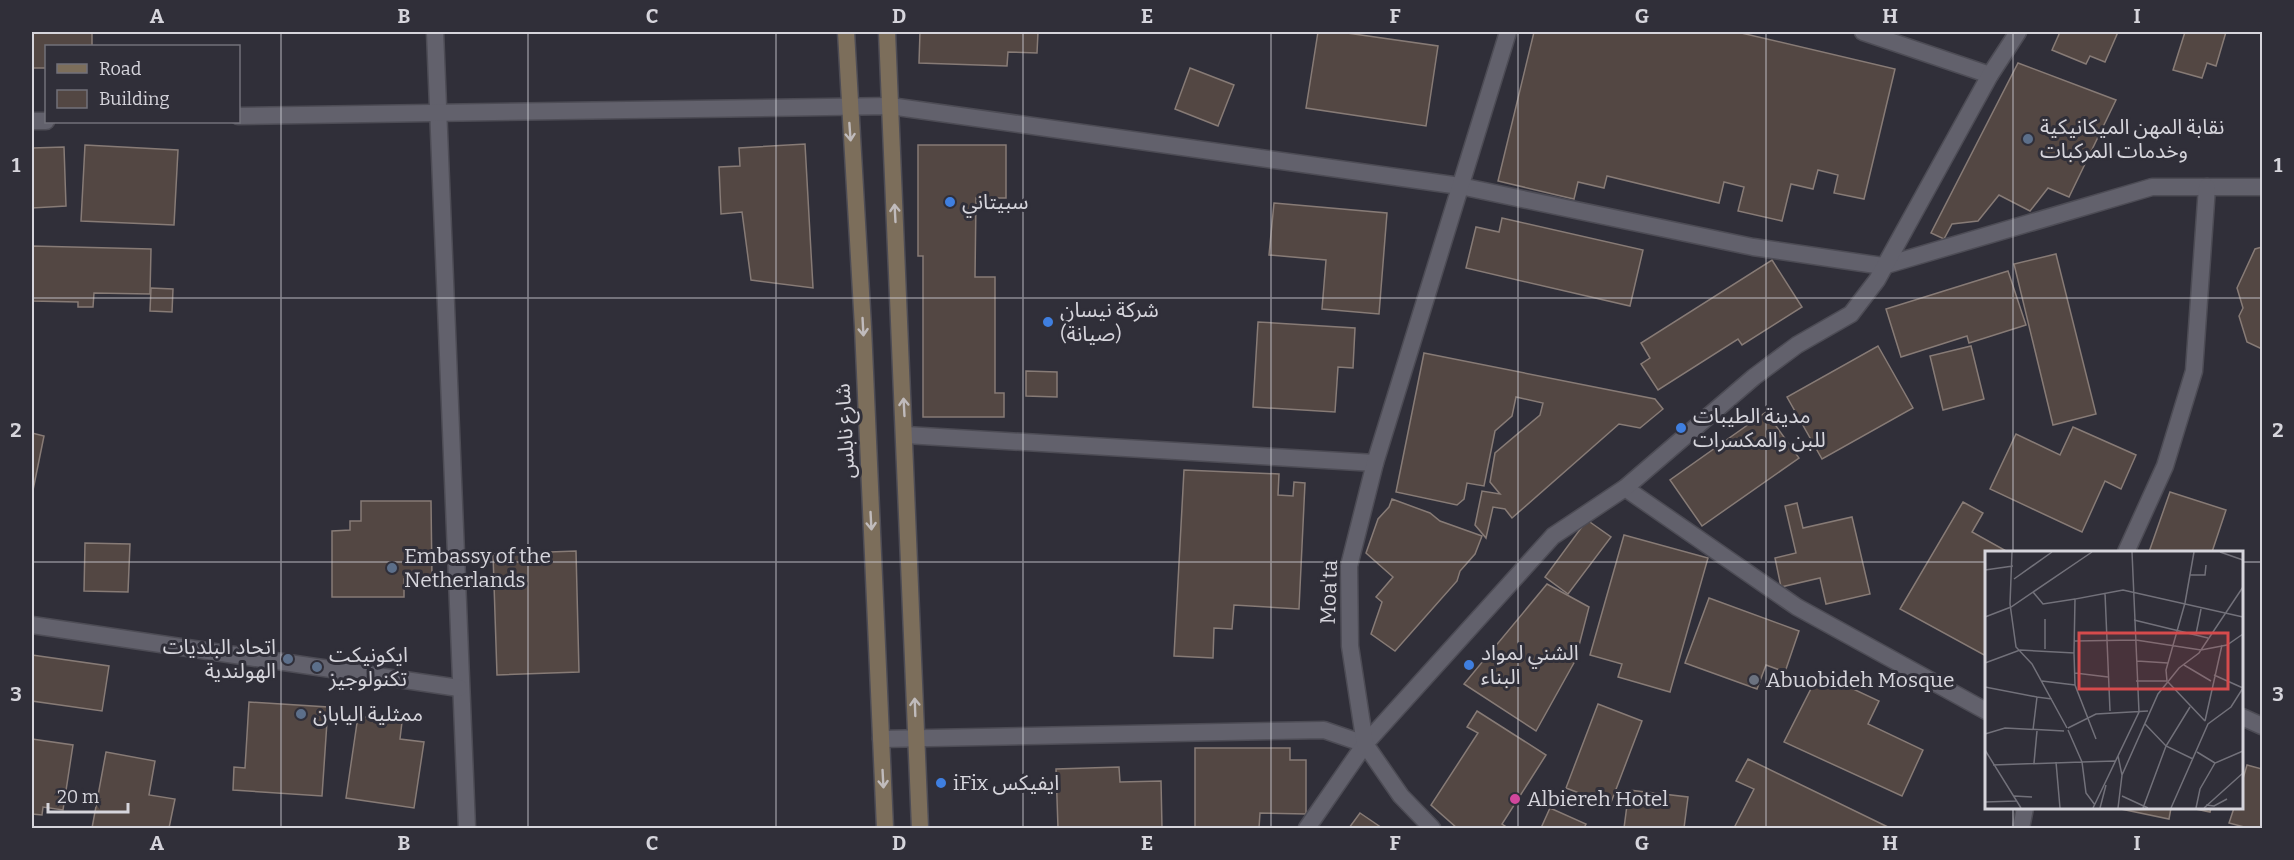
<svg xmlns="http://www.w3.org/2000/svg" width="2294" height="860" font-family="Bitter,'Noto Sans Arabic',serif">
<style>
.building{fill:#534743;stroke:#877b76;stroke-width:1.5}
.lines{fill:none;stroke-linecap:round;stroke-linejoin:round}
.minor-casing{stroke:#4d4c55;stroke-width:19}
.secondary-casing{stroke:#4d4c55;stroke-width:19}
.minor{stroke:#62616c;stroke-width:16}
.secondary{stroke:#7c6e5b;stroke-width:16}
.oneway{stroke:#c0bbbc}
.grid{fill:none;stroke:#d6d5dc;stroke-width:1.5;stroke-opacity:0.55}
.service-dot{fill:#5c6f8a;stroke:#302f39;stroke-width:2}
.shop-dot{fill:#3f7fe0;stroke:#302f39;stroke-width:2}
.worship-dot{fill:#6b7280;stroke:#302f39;stroke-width:2}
.hotel-dot{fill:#d1479c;stroke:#302f39;stroke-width:2}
.labels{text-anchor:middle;stroke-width:6;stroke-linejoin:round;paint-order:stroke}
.poi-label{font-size:21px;fill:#d6d5dc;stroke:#302f39;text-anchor:start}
.street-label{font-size:21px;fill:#d6d5dc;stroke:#302f39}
.inset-road{fill:none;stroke:#72717a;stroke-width:1.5}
.view{fill:#d64b4c;fill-opacity:0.15;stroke:#d64b4c;stroke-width:3}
.inset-edge{fill:none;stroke:#d6d5dc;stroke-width:3}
.neatline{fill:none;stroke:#d6d5dc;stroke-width:2}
.grid-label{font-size:20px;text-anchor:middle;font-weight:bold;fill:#d6d5dc}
</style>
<rect width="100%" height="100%" fill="#302f39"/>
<g class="building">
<polygon points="32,32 92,32 92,46 46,46 46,68 32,68"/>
<polygon points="920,32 1038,32 1037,53 1008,52 1007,66 919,63"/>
<polygon points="1318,32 1340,32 1438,46 1426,126 1306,108"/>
<polygon points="1534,32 1737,32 1895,69 1864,199 1834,193 1838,175 1818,170 1813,189 1791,184 1782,221 1738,211 1744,187 1724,182 1719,203 1607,176 1604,188 1578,182 1574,199 1498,181"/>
<polygon points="2060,32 2118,32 2105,62 2090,56 2086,64 2052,50"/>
<polygon points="2185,32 2226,32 2216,66 2207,63 2202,78 2173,70"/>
<polygon points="2018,63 2116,100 2069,197 2048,188 2030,211 1999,195 1978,221 1952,224 1944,239 1931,233"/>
<polygon points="1190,68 1234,85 1218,126 1175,109"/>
<polygon points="805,144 813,288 751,280 742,212 721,214 719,167 740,166 739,148"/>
<polygon points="85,145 178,150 174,225 81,221"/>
<polygon points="918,145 1006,145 1006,198 976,198 975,277 995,277 995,393 1004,393 1004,417 923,417 923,256 918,256"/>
<polygon points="64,147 66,206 32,208 32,148"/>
<polygon points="1274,203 1387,213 1379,314 1322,309 1326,260 1269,255"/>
<polygon points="1502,218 1643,250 1630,306 1466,268 1476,227 1499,232"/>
<polygon points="32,246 151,249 150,294 94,293 93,307 78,307 78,302 32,301"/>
<polygon points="2262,247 2262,349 2247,342 2239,316 2243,308 2237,288 2255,249"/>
<polygon points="2056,254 2096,414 2053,425 2014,264"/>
<polygon points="1772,260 1802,307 1742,345 1738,339 1658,390 1641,364 1650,358 1641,343"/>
<polygon points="2008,271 2026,325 1969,343 1967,336 1901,357 1886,309"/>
<polygon points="151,288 173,289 172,312 150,311"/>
<polygon points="1258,322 1355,328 1353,368 1338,367 1335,412 1253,407"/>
<polygon points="1878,346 1913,408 1822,459 1787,397"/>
<polygon points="1971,346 1984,399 1943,410 1930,356"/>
<polygon points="1424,353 1655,399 1663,409 1640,428 1619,424 1512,518 1505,509 1493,507 1486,538 1475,525 1482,491 1500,494 1490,482 1495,453 1540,415 1543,403 1516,397 1512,416 1495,431 1484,486 1467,483 1464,499 1457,505 1396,492"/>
<polygon points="1026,371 1057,372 1057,397 1026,396"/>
<polygon points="1766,412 1799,458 1702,526 1670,480"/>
<polygon points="2073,427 2136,455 2121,489 2105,481 2082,532 1990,489 2016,434 2060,455"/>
<polygon points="32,433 44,436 32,495"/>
<polygon points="1184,470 1279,474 1278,495 1293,496 1294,482 1305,483 1299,609 1234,605 1232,629 1214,628 1213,658 1174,656"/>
<polygon points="2170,492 2226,510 2212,552 2149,552"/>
<polygon points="1392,499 1430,513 1440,521 1482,536 1475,554 1460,571 1457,581 1395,651 1371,634 1382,602 1376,597 1393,577 1366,553 1378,519 1389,507"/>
<polygon points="361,501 431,501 432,579 404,579 404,597 332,597 332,531 350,530 350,521 361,521"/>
<polygon points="1963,502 1983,513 1972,532 2008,552 1986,552 1986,656 1900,609"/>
<polygon points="1797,503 1803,528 1852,517 1870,594 1826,604 1820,578 1781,587 1775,558 1796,553 1785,506"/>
<polygon points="1587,520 1611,537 1568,594 1545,577"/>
<polygon points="1624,535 1708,558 1670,692 1618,677 1622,664 1590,655"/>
<polygon points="85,543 130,544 128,592 84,591"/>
<polygon points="576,551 579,672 497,675 493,554"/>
<polygon points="1547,584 1589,607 1575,661 1536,731 1464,684"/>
<polygon points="1709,598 1799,631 1785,672 1766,665 1757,689 1685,663"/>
<polygon points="32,655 109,666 102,711 32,701"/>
<polygon points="1819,673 1879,701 1868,724 1923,750 1902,796 1784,742"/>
<polygon points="249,702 328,707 322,796 233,790 234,767 245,768"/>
<polygon points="1598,704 1642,721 1610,805 1566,788"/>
<polygon points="1477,711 1546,755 1502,824 1508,828 1457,828 1431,805 1478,733 1467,727"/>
<polygon points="358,716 402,722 400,739 424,742 414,808 346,798"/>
<polygon points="32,739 73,745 63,810 43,807 42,815 32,814"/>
<polygon points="1195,748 1290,748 1290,760 1306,760 1306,814 1260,813 1259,828 1195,828"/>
<polygon points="106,752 155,761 149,795 175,799 169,828 92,828"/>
<polygon points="1748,759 1890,828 1734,828 1754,789 1736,781"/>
<polygon points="2247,765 2262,769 2262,828 2248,828 2229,823 2234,808 2242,808 2242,782"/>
<polygon points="1119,767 1120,782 1161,781 1162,828 1058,828 1056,769"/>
<polygon points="1629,790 1688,797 1684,828 1624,828"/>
<polygon points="1550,808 1586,824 1584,828 1541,828"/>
<polygon points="2116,808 2171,808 2169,819"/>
<polygon points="2191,808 2211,808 2210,812"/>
<polygon points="1360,813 1382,828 1349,828"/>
</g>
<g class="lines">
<defs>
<g id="minor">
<polyline points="435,32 467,828"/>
<polyline points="1863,32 1990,75"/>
<polyline points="238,116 890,106 1460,186 1753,247 1883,266 2152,187 2262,187"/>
<polyline points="32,121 46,121"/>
<polyline points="906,435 1375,463"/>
<polyline points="1625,488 1797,607 1986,711"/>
<polyline points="2126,552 2165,466 2194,371 2207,187"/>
<polyline points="32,625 459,688"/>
<polyline points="2242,717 2262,726"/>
<polyline points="881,739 1324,730 1365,744"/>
<polyline points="1307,828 1365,744 1553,536 1625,488 1754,377 1797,345 1851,314 1877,280 1990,75 2018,32"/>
<polyline points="1432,828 1401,796 1365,744 1350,646 1349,566 1375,463 1508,32"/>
<polyline points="2021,828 2025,808"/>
</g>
<g id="secondary">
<polyline points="846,32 863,327 885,828"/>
<polyline points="887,32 920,828"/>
</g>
</defs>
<use href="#minor" class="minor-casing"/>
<use href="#secondary" class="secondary-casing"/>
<use href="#minor" class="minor"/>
<use href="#secondary" class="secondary"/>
</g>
<defs><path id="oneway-shaft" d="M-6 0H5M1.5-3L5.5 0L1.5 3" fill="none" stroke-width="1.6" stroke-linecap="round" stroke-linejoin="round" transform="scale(1.5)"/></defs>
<g class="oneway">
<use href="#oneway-shaft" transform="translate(850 132) rotate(86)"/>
<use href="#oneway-shaft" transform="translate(895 213) rotate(-93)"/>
<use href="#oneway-shaft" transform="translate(863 327) rotate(87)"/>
<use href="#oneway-shaft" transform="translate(904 407) rotate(-93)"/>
<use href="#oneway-shaft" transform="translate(871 521) rotate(87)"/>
<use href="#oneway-shaft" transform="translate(915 707) rotate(-92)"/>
<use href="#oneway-shaft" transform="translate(883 779) rotate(87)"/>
</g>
<path class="grid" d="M281,32v796M528,32v796M776,32v796M1023,32v796M1271,32v796M1518,32v796M1766,32v796M2013,32v520M32,298h2230M32,562h1954M2242,562h20M2013,808v20"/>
<g class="service-dot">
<circle cx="2028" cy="139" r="6"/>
<circle cx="392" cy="568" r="6"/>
<circle cx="288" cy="659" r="6"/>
<circle cx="317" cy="667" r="6"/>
<circle cx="301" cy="714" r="6"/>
</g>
<g class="shop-dot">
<circle cx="950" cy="202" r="6"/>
<circle cx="1048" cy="322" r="6"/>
<circle cx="1681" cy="428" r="6"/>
<circle cx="1469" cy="665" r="6"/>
<circle cx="941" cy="783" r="6"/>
</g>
<circle class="worship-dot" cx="1754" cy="680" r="6"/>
<circle class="hotel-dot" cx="1515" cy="799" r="6"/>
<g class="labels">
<g class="poi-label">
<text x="2040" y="134">نقابة المهن الميكانيكية<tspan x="2040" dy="24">وخدمات المركبات</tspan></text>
<text x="962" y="209">سبيتاني</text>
<text x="1060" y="317">شركة نيسان<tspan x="1060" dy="24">(صيانة)</tspan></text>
<text x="1693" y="423">مدينة الطيبات<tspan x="1693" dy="24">للبن والمكسرات</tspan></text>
<text x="404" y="563">Embassy of the<tspan x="404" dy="24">Netherlands</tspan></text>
<text x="276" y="654" text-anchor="end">اتحاد البلديات<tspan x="276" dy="24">الهولندية</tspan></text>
<text x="1481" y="660">الشني لمواد<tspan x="1481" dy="24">البناء</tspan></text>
<text x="329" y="662">ايكونيكت<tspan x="329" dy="24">تكنولوجيز</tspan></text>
<text x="1766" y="687">Abuobideh Mosque</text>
<text x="313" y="721">ممثلية اليابان</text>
<text x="953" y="790">iFix ايفيكس</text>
<text x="1527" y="806">Albiereh Hotel</text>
</g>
<g class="street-label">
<text transform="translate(845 431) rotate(-93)" y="7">شارع نابلس</text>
<text transform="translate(1329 592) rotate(-88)" y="7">Moa'ta</text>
</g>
</g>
<g transform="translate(1985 551)">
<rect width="258" height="258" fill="#302f39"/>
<path class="inset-road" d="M27,1l-2,52 6,43 16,17 35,64M235,1l23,8M0,19l28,-4M205,24h15l1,-10M29,28l38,-27M48,41l10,12 32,-5M120,42l5,118M0,66l26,-10 81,-55M60,68v30M149,69l74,18M211,83l5,-25M90,90l61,-1 65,10 26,-5 16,-11M89,102l1,32 21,54M152,110l31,2M0,112l35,-13 54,3 1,-54 48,-9 120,27M199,114l27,16M90,122l33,4M229,124l29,13M57,130l33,4M151,130h31M182,130l-1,-11 19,-67 9,-51M183,131l37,39M0,136l52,10M220,170l17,-76M160,173l21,22 27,13M83,177l28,-14 52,-3M48,179l4,-33 15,2M83,179l14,32 33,-1M0,183l20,-6 59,3M0,199l36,58M212,201l18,11M133,205l4,19 -4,33M71,211l4,46M49,212l3,-32M8,214l89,-3 4,31 9,12M137,224l36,-81 21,-26 20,-15 44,-66M29,245l18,1M137,245l26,12M0,251l31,-1M221,254l8,1 13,-7M108,257l46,-96 -7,-160M115,257l6,-23M158,257l23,-62 24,-39M186,257l37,-84 23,-17 12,-19M211,257l4,-19 15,-26 28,-12M219,257l39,-35"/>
<path class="view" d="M94,82h149v56h-149z"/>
<rect width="258" height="258" class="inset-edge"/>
</g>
<rect width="2294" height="860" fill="none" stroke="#302f39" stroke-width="66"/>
<rect x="45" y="45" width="195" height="78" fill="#302f39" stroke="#72717a" stroke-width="1.5"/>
<rect x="57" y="64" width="30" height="9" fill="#7c6e5b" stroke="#72717a" stroke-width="1.5"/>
<text x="99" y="75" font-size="18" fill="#d6d5dc">Road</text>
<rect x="57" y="90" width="30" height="18" fill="#534743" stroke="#72717a" stroke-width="1.5"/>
<text x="99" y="105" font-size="18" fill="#d6d5dc">Building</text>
<path d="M48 803v9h80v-9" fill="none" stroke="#d6d5dc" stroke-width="3"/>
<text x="57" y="803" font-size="18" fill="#d6d5dc" stroke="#302f39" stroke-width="4.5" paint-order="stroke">20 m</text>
<rect x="33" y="33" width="2228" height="794" class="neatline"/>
<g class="grid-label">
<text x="157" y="23">A</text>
<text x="404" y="23">B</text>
<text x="652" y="23">C</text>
<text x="899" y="23">D</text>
<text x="1147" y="23">E</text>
<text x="1395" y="23">F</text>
<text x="1642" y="23">G</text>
<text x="1890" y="23">H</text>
<text x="2137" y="23">I</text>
<text x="16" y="172">1</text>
<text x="2278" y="172">1</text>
<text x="16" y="437">2</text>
<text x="2278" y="437">2</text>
<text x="16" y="701">3</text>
<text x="2278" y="701">3</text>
<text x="157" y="850">A</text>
<text x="404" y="850">B</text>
<text x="652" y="850">C</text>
<text x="899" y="850">D</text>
<text x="1147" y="850">E</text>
<text x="1395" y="850">F</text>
<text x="1642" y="850">G</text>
<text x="1890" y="850">H</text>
<text x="2137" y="850">I</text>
</g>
</svg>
